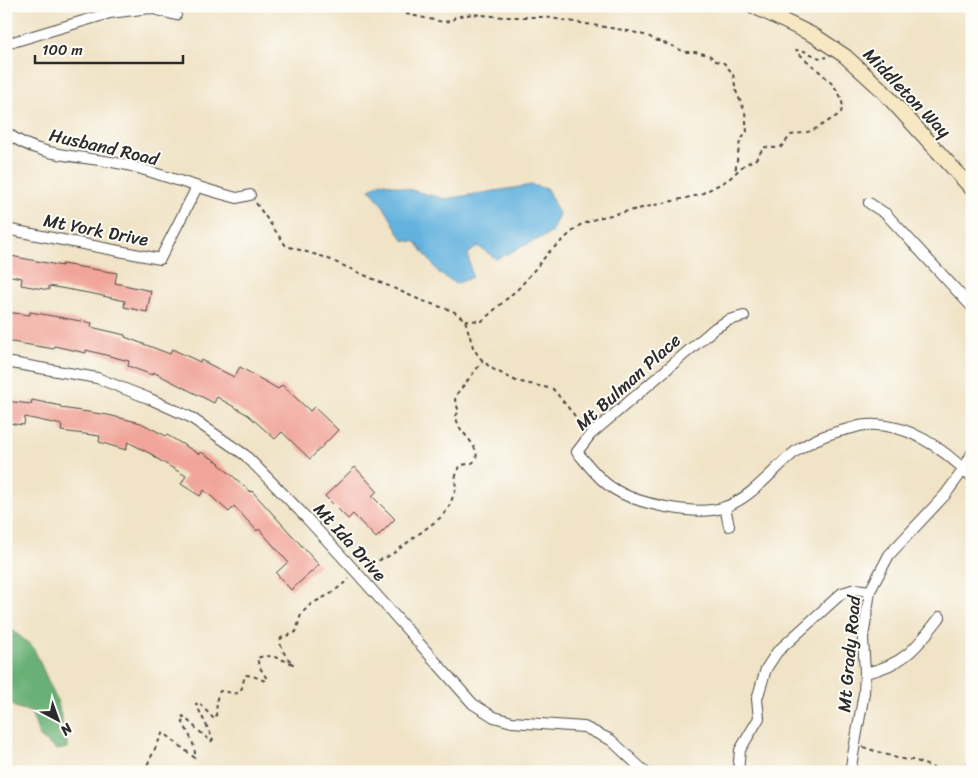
<svg xmlns="http://www.w3.org/2000/svg" width="978" height="778" font-family="Sriracha,sans-serif">
<style>
.forest{fill:#69b076;stroke:#4a6e50}
.water{fill:#64b2de;stroke:#486e84}
.building{fill:#f1a59a}
.lines{fill:none;stroke-linecap:round;stroke-linejoin:round}
.street-casing{stroke:#494742;stroke-width:12}
.secondary-casing{stroke:#494742;stroke-width:16}
.path{stroke:#494742;stroke-width:2;stroke-dasharray:4 4;stroke-linecap:butt}
.street{stroke:#fff;stroke-width:10}
.secondary{stroke:#f7e8c3;stroke-width:14}
.labels{text-anchor:middle;stroke-width:4;stroke-linejoin:round;paint-order:stroke}
.street-label{font-size:18px;fill:#2b2b2b;stroke:#fdfcf7}
</style>
<rect width="100%" height="100%" fill="#fdfcf7"/>
<filter id="ink" filterUnits="userSpaceOnUse"><feTurbulence type="fractalNoise" baseFrequency=".02" numOctaves="2"/><feDisplacementMap in="SourceGraphic" scale="10" xChannelSelector="R" yChannelSelector="G"/><feConvolveMatrix kernelMatrix="1 2 1 2 8 2 1 2 1" color-interpolation-filters="sRGB"/></filter>
<filter id="wash" filterUnits="userSpaceOnUse"><feTurbulence type="fractalNoise" baseFrequency=".0096" numOctaves="4" result="noise"/><feDisplacementMap in="SourceGraphic" scale="20" xChannelSelector="R" yChannelSelector="G"/><feGaussianBlur stdDeviation="1.12" result="paint"/><feColorMatrix in="noise" values="0 0 0 0 0 0 0 0 0 0 0 0 0 0 0 0 0 1.4 0 .05"/><feComposite in="paint" operator="in"/></filter>
<g filter="url(#wash)">
<rect width="100%" height="100%" fill="#f0e3c6"/>
<polygon class="forest" points="6,625 33,647 58,703 68,748 57,750 40,737 31,712 15,707 6,699"/>
<polygon class="water" points="381,182 445,199 532,185 547,189 559,214 551,233 496,259 478,246 468,254 472,277 456,284 439,273 416,242 403,240 384,207 370,189"/>
<g id="blocks">
<g class="building">
<polygon points="6,255 62,266 62,264 117,273 115,283 151,291 147,312 124,307 125,301 94,294 49,286 49,290 21,285 22,278 6,275"/>
<polygon points="6,312 30,315 30,312 92,323 91,327 125,335 125,337 170,354 172,349 200,362 201,360 234,377 240,367 278,389 282,385 310,411 314,407 338,430 310,459 282,432 275,439 248,415 217,397 214,403 153,372 152,375 128,366 129,361 86,350 86,353 54,346 54,349 6,341"/>
<polygon points="32,400 61,406 61,408 108,415 141,423 166,436 167,435 199,454 201,452 220,463 219,464 251,492 252,491 319,565 291,590 276,573 288,562 259,529 257,531 234,506 229,512 204,490 200,496 181,484 186,476 154,457 155,456 128,442 126,450 99,442 100,436 61,431 62,425 25,417 24,425 6,423 6,401 31,404"/>
<polygon points="355,467 377,491 372,496 395,519 376,538 353,514 348,519 325,496"/>
</g>
</g>
</g>
<g filter="url(#ink)">
<use href="#blocks" fill-opacity="0" stroke="#494742" stroke-width="1"/>
<g class="lines">
<defs>
<g id="street">
<polyline points="6,44 110,13 150,8 176,15"/>
<path d="M6,132c34,28 84,23 125,34 35,10 70,23 106,32l13,-3"/>
<polyline points="869,203 886,214 972,307"/>
<polyline points="6,229 160,259 197,187"/>
<path d="M744,316l-15,4 -14,8 -125,107 -13,17c10,11 21,27 34,35 24,17 86,30 114,20 28,-10 48,-38 71,-56 18,-12 31,-17 52,-22 6,-1 12,-4 18,-4 42,-3 78,24 106,52"/>
<polyline points="6,362 97,378 148,398 190,417 245,455 300,511 357,573 473,704 494,717 512,722 584,727 611,740 645,772"/>
<polyline points="725,507 729,526"/>
<path d="M865,673c39,-8 52,-26 75,-56"/>
<polyline points="738,772 740,750 759,718 757,699 766,669 777,652 842,593 855,589 870,591"/>
<polyline points="850,772 864,693 865,673 863,638 870,591 889,555 945,495 964,469 972,453"/>
<polyline points="970,772 972,765"/>
</g>
<polyline id="secondary" points="753,6 815,36 845,56 881,89 972,189"/>
</defs>
<use href="#street" class="street-casing"/>
<use href="#secondary" class="secondary-casing"/>
<g class="path">
<polyline points="406,14 443,22 452,21 455,17 472,14 503,17 544,17 629,31 648,36 655,40 675,47 684,52 695,52 709,55 716,61 724,63 733,74 736,91 745,112 747,132 740,141 735,173"/>
<polyline points="256,203 286,246 324,257 420,300 453,311 465,320 473,347 479,357 491,368 516,381 553,389 584,427"/>
<path d="M465,320l17,1 38,-34 30,-36 30,-26 18,-7 101,-23 29,-15 16,-15 12,-6 8,-12 11,1 6,-1 10,-12 21,-4 28,-17c13,-23 -31,-48 -44,-64l8,1 18,8 4,-2"/>
<path d="M364,567l27,-12 49,-37 8,-9 8,-20 -1,-11 5,-12c3,-2 9,-2 12,-3 14,-9 -8,-28 -12,-35 -2,-3 -3,-8 -5,-12l4,-4 -4,-12 1,-5 27,-34"/>
<polyline points="863,747 900,759 914,760 944,772"/>
<polyline points="6,771 7,772"/>
<path d="M144,772l18,-38 2,-1 31,25c1,-14 -8,-27 -14,-39l2,-3 28,26 2,-3 -17,-35 2,-2 16,17 2,-2 1,-19 3,-7c5,0 13,3 17,2 7,-2 5,-13 9,-18l7,1 12,5 2,-2 -8,-13 -2,-8c12,-5 24,1 36,6 -6,-7 -15,-16 -12,-26l15,-6 5,-18 10,-10 21,-11 17,-14"/>
</g>
<use href="#street" class="street"/>
<use href="#secondary" class="secondary"/>
</g>
</g>
<g class="labels">
<g class="street-label">
<text transform="translate(907 93) rotate(46)" y="6">Middleton Way</text>
<text transform="translate(104 147) rotate(13)" y="6">Husband Road</text>
<text transform="translate(96 230) rotate(11)" y="6">Mt York Drive</text>
<text transform="translate(628 382) rotate(-42)" y="6">Mt Bulman Place</text>
<text transform="translate(350 542) rotate(48)" y="6">Mt Ida Drive</text>
<text transform="translate(849 654) rotate(-85)" y="6">Mt Grady Road</text>
</g>
</g>
<rect width="978" height="778" fill="none" stroke="#fdfcf7" stroke-width="25"/>
<g transform="translate(58 720) rotate(139)" stroke="#fdfcf7" stroke-width="4" paint-order="stroke">
<path d="M0-4L9 19L0 12L-9 19Z" fill="#2b2b2b"/>
<text y="-8" font-size="14" font-weight="bold" text-anchor="middle" fill="#2b2b2b">N</text>
</g>
<path d="M35 55v8h148v-8" fill="none" stroke="#2b2b2b" stroke-width="2.5"/>
<text x="42" y="55" font-size="15" fill="#2b2b2b" stroke="#fdfcf7" stroke-width="4" paint-order="stroke">100 m</text>
</svg>
